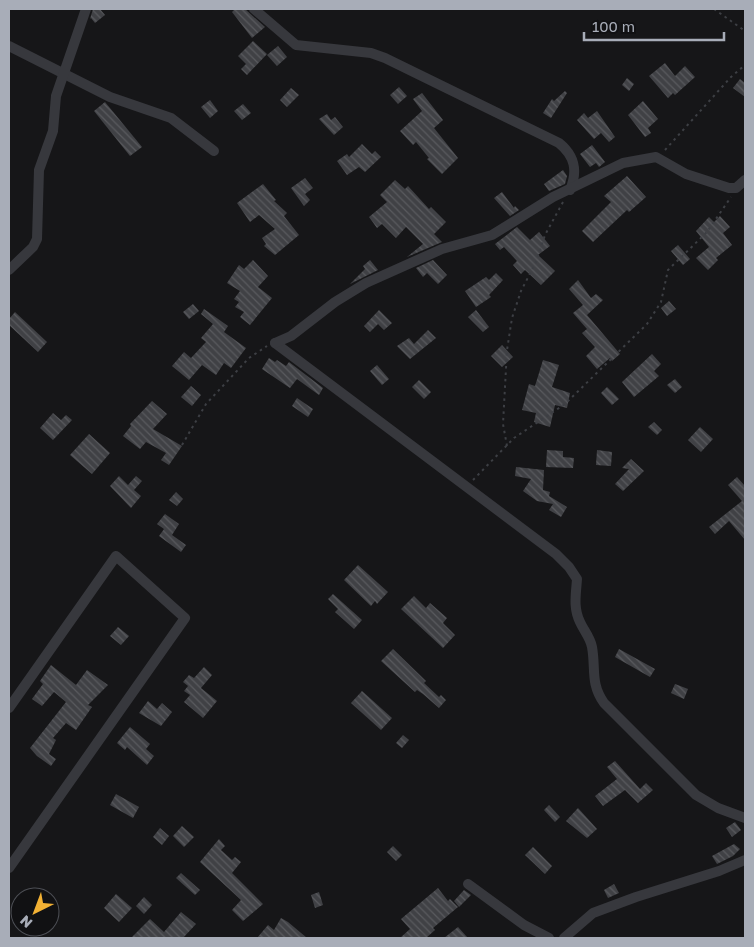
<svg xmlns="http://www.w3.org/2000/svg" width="754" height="947" font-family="'Golos Text',sans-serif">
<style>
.building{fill:url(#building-back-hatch)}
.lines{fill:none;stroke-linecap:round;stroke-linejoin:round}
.path{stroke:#3d3f44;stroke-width:2;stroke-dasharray:2.5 4;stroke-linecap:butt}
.minor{stroke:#37383d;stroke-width:10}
</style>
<defs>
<pattern id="building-back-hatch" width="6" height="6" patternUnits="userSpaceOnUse" patternTransform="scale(1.25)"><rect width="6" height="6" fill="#404145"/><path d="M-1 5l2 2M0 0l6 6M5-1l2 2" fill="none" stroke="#595a5e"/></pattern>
</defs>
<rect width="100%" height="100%" fill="#161618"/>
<g class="building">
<polygon points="93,9 100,9 105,15 95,23 91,18 90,19"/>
<polygon points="235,9 245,9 265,27 252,38 232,12"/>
<polygon points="253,41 267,54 247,75 241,69 246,64 238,56"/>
<polygon points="278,46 287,57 277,66 267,55"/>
<polygon points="665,63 675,76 685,66 695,77 675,95 673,93 668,98 649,76"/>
<polygon points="627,78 634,84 629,91 622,85"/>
<polygon points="740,79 745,83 745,97 733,88"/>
<polygon points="399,87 407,96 398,104 390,95"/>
<polygon points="291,88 299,95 287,107 280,100"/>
<polygon points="565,91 567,93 551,118 543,113 552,99 554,101"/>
<polygon points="422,93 443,120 434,128 458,158 442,174 427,159 429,158 416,142 413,145 400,131 422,111 413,99"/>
<polygon points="210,100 218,111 210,118 201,107"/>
<polygon points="643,101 658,119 648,128 651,133 645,137 628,115"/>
<polygon points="105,102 142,147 130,156 94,111"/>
<polygon points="243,104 251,113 242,120 234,111"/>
<polygon points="597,111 615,137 609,142 601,133 594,139 577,120 584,113 588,118"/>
<polygon points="327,114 331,120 335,117 343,127 334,135 319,119"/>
<polygon points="362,144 372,154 375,151 381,157 365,172 359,167 347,175 337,161 347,154 349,157"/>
<polygon points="592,145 605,162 599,167 596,163 590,167 580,154"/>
<polygon points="563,170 567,176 565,184 549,191 544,184"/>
<polygon points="627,176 646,197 629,212 627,210 593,242 582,231 611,202 604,196"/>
<polygon points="305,178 313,188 305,194 310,200 304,206 291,188"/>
<polygon points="395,180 405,189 408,186 429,209 431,207 446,222 434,234 442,242 407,257 423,244 406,227 396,238 382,224 377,228 369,217 387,202 380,195"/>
<polygon points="263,184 276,200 274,201 287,213 284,216 299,235 275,255 264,246 266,244 262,238 275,229 259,215 250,222 237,203"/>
<polygon points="502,192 514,208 515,206 519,210 510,216 494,198"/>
<polygon points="720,216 730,227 723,233 732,245 716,258 718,260 708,270 696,258 709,247 696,231 709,217 714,222"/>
<polygon points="517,227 530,240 539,232 550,246 538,255 555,271 541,285 525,270 521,274 513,265 517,261 504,247 500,250 495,244"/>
<polygon points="678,245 690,259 683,265 671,251"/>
<polygon points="253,260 268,276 258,287 272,298 250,325 240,317 244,312 235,307 239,302 234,299 240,291 227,283 239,265 244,269"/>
<polygon points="370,260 378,270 350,284 365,269 363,266"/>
<polygon points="433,260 447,275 438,284 427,273 423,277 416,268"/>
<polygon points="496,273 503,280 489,295 491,297 476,307 465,291 486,277 489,280"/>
<polygon points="578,280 591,298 596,294 603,300 587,315 620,354 612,361 610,358 597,369 586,356 595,347 582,333 587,329 573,313 583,305 569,289"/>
<polygon points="669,301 676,309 667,316 661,308"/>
<polygon points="193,304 199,311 189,319 183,312"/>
<polygon points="204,309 228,326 224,332 246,348 231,368 224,363 216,375 202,365 189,380 172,366 184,352 191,358 206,342 201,338 213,324 201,314"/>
<polygon points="379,310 392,323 384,330 378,324 370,332 364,326"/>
<polygon points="476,310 489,327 483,332 468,317"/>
<polygon points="15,312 47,342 38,352 9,325 9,319"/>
<polygon points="428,330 436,338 410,359 397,346 409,338 414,344"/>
<polygon points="502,345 513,357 502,367 491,356"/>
<polygon points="652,354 661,364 654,371 659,376 634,397 622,382"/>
<polygon points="269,358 275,362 277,360 286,366 289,362 323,388 319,395 297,379 290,388 262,369"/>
<polygon points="543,360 559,365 552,387 570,393 567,408 555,405 550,427 534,422 536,413 522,410 529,384 535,386"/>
<polygon points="377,365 389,379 382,385 370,371"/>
<polygon points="675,379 682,387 675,393 667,385"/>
<polygon points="419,380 431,392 424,399 412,387"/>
<polygon points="191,386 201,395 192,406 181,397"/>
<polygon points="607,387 619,399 612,405 601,393"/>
<polygon points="297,398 313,409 308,417 292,406"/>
<polygon points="152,401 167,414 153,429 182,446 169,465 161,460 166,453 146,442 140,449 123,436 131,426 130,424"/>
<polygon points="53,413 61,420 66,415 72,420 53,440 40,428"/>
<polygon points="654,422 662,430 657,435 648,427"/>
<polygon points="700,427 713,439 701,452 688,440"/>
<polygon points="89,434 110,453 92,474 70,455"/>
<polygon points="547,450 563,451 563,457 574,458 573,468 546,467"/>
<polygon points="597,450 612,452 611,466 596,465"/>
<polygon points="631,459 644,471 623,491 615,484 629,469 622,468"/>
<polygon points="516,467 544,470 543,490 550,492 549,496 567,507 561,517 549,510 553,504 537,501 523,491 531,479 515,476"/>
<polygon points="119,476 128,485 136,476 142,481 134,490 141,496 131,508 110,486"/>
<polygon points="737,477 745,486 745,540 729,521 715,534 709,527 742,501 728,485"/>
<polygon points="176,492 183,499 177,506 169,500"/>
<polygon points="165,514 179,524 172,535 186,545 181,552 159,536 164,529 157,524"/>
<polygon points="358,565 388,592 377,604 375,601 371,606 344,580"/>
<polygon points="333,594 362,620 354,629 335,612 338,609 328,599"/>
<polygon points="414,596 426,608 430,603 447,618 443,623 455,635 443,648 401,609"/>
<polygon points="118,627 129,636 121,645 110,636"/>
<polygon points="393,649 426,681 424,683 439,697 441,695 446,700 439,708 423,694 417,690 415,692 381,661"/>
<polygon points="619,649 655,669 650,677 615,657"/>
<polygon points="51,665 76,685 87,670 108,685 88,705 92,707 76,730 66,723 53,738 56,740 49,754 56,759 51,766 37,756 30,748 66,702 54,692 42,706 32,699 43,684 40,681"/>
<polygon points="204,667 212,675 201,688 217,701 203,718 184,702 190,695 184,691 188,686 183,682 189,675 194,678"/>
<polygon points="675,684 688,689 684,699 671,693"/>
<polygon points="362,691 392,718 381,730 351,703"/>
<polygon points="148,701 157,709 162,703 172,712 161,726 139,713"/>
<polygon points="130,727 150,744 146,749 154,756 147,765 127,747 125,750 117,743"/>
<polygon points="403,735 409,740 402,748 396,743"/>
<polygon points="615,761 640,789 646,783 653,790 638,803 625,790 603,806 595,796 617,779 607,767"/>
<polygon points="116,794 139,807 133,818 110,805"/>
<polygon points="549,805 560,817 555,822 544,810"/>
<polygon points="578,808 597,829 587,838 566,821"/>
<polygon points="735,822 741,830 732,837 726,828"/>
<polygon points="182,826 194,837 184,847 173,836"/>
<polygon points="160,828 169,836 162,845 153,837"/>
<polygon points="219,839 225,846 221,850 232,860 235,857 241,862 232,873 263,904 243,921 232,910 241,900 200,862"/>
<polygon points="734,844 740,849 733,856 717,864 712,856"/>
<polygon points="393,846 402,855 396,861 387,852"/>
<polygon points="533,847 552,866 545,874 525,855"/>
<polygon points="181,873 200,890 195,895 176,878"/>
<polygon points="614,884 619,893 608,898 604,890"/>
<polygon points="438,888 448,901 450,899 458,907 433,928 435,930 426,938 400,938 410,929 401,919"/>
<polygon points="464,890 471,895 459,907 454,901"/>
<polygon points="319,892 323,905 315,908 311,895"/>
<polygon points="116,894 132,908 119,922 104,908"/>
<polygon points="144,897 152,905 144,914 136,906"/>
<polygon points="181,912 196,924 183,938 131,938 150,919 164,932"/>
<polygon points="281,918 288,922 307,938 257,938 268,925 274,930"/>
<polygon points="458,927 468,938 444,938"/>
</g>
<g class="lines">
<g class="path">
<polyline points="714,9 745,31"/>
<polyline points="665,150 731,77 745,65"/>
<polyline points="182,445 206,404 249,358 267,346"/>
<polyline points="507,446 503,424 507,350 512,318 521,291 536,262 545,235 563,202"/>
<polyline points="473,480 514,438 565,404 647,324 661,302 668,270 707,232 731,197"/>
</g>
<g class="minor">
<path d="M254,9l42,36 75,8 14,5 174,85c16,13 19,28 11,47"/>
<polyline points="9,46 110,97 171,118 214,151"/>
<polyline points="9,270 33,247 37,239 39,170 53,131 56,96 86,9"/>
<path d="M275,343l281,211 13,13 8,12c-1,15 -4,29 3,43 4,9 10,15 12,25 4,22 -2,36 12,56l92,92 22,13 27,10"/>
<polyline points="275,343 291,336 335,302 366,283 442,249 492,235 553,197 623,163 656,157 686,174 729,188 736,188 745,180"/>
<polyline points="9,708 116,556 185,618 9,868"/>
<polyline points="468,884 524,925 549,938"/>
<polyline points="564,938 593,913 636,897 719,871 745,860"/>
</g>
</g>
<rect width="754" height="947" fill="none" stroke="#a8adb8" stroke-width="20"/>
<g transform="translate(35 912) rotate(222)"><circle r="24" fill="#111113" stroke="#4d4f55"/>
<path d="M0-4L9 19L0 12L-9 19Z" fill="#f2b134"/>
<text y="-8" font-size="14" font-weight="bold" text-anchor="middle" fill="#a8adb8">N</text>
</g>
<path d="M584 32v8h140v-8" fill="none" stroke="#a8adb8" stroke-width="2.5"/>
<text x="592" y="32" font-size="15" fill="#a8adb8" stroke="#111113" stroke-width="4" paint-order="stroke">100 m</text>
</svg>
